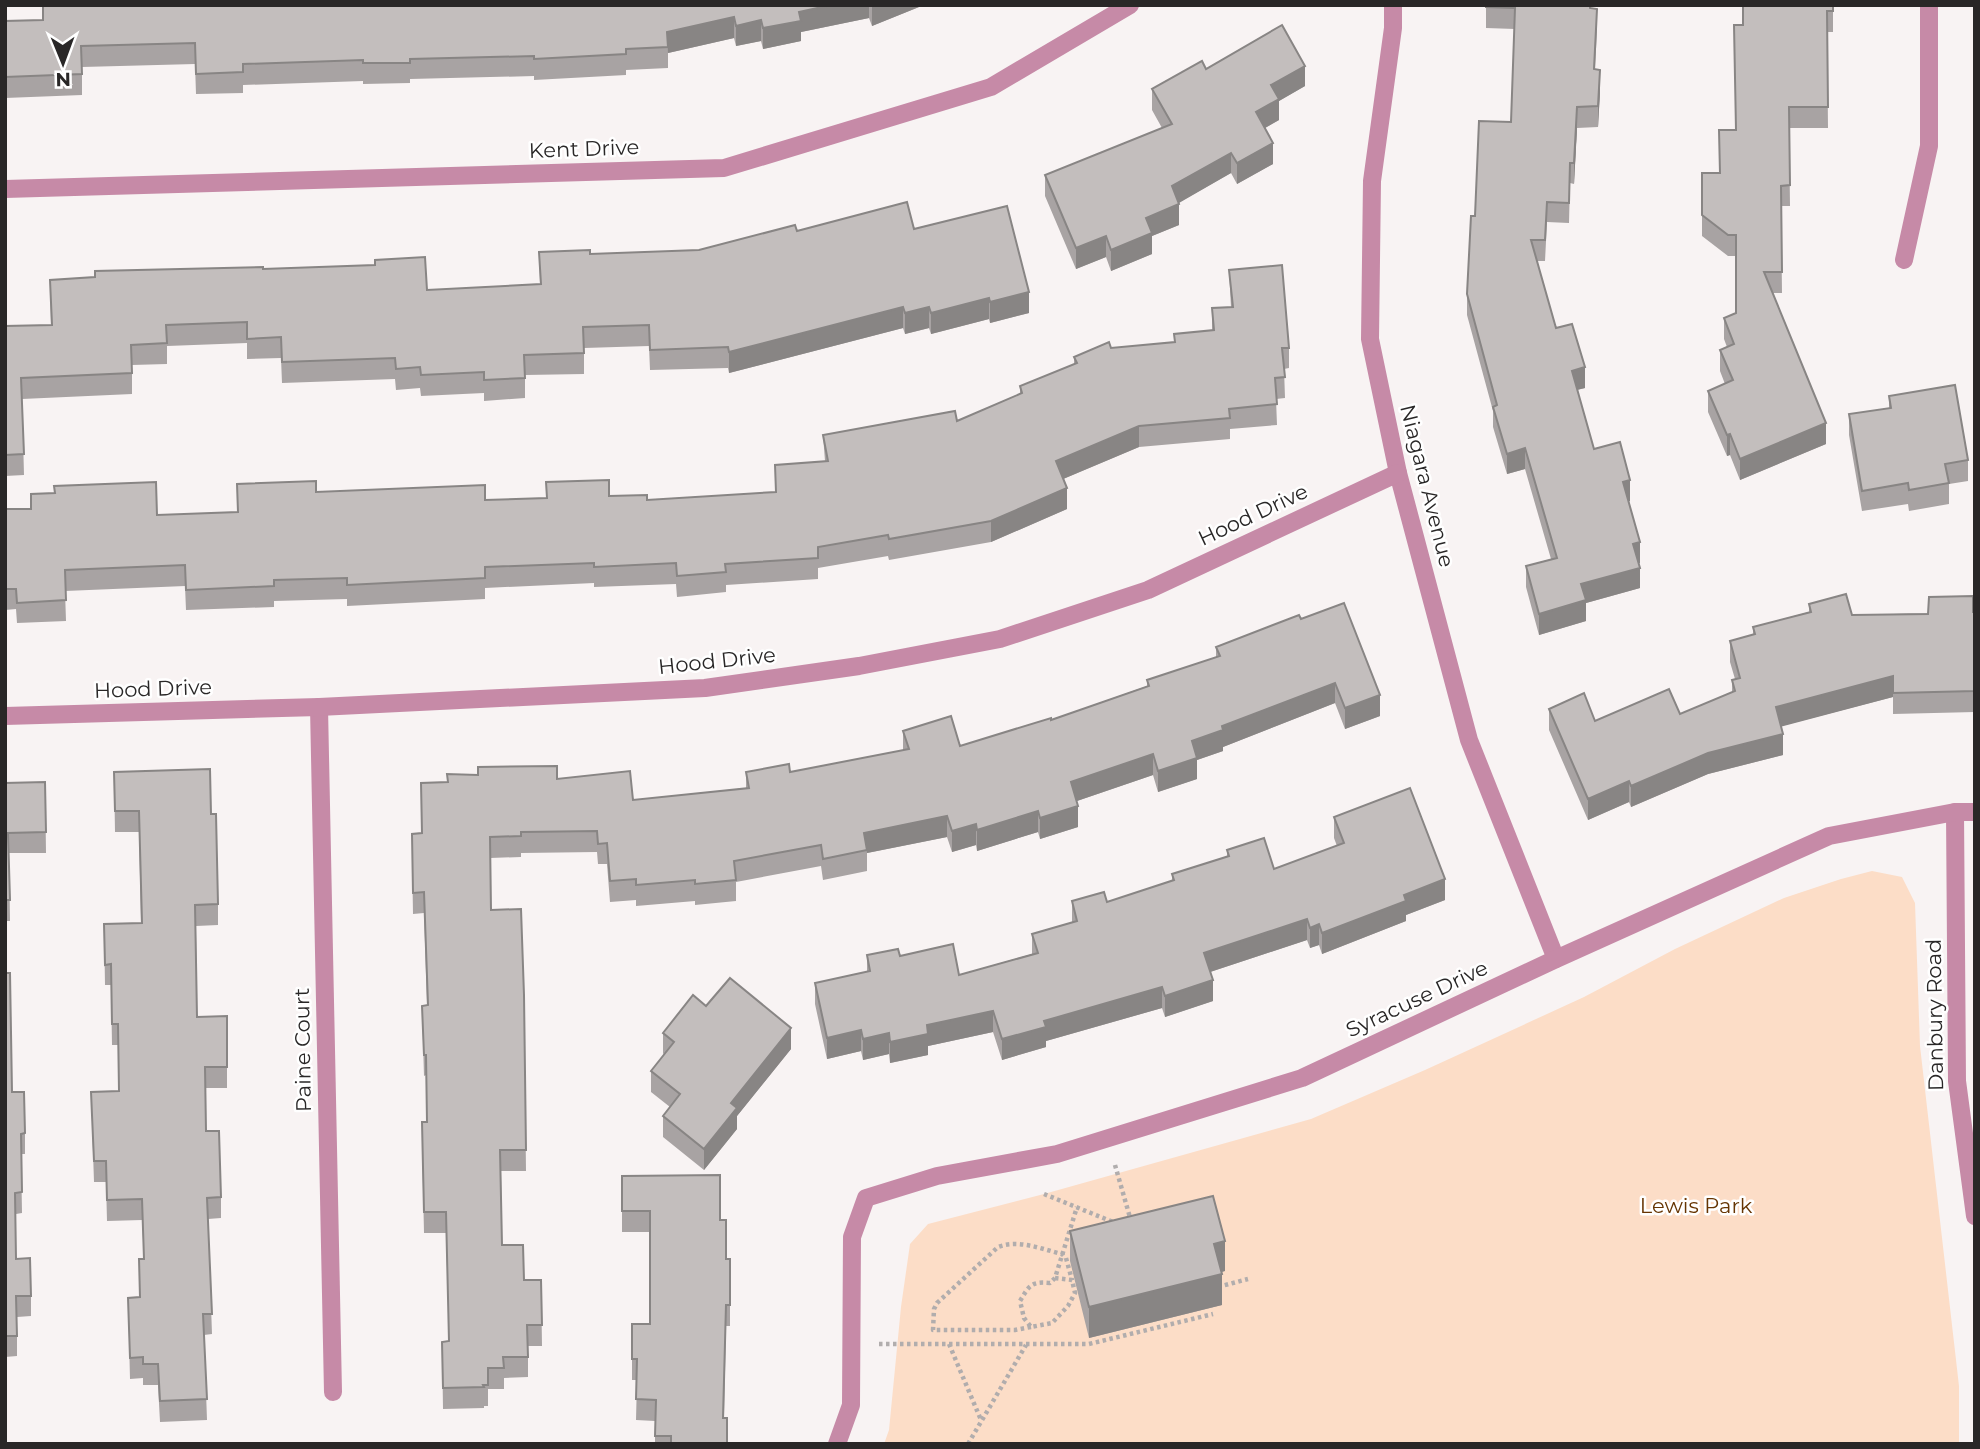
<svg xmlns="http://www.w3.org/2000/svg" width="1980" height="1449" font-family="Montserrat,sans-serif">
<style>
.green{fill:#fcddc7}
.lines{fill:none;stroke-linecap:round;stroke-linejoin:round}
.path{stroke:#b1adad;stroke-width:4.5;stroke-dasharray:3.5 3.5;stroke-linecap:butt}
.street{stroke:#c68aa7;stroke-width:18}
.wall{fill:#a8a3a3}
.shaded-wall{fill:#888584}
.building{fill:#c3bebd;stroke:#888584;stroke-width:2}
.labels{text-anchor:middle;stroke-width:5;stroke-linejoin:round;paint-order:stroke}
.street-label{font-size:21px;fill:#292727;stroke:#fff}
.park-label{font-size:21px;fill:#663503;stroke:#fff}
</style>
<rect width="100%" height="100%" fill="#f8f3f3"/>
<polygon class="green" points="1872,871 1902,877 1915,903 1920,1046 1959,1386 1959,1444 884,1444 889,1430 901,1307 910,1244 928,1224 1044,1194 1311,1119 1425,1070 1584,997 1675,949 1784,898 1841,879"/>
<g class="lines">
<g class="path">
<polyline points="1115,1165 1131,1221"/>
<polyline points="1044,1194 1113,1222"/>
<path d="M1055,1278l17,2 3,13 -7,13 -16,17 -21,4 -7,-9 -4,-17c9,-15 11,-20 30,-18l5,-5 22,-71"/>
<polyline points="1218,1287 1248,1279"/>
<path d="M1031,1327l-16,3h-82l1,-21 3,-6 61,-56c21,-8 43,2 64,7l4,4 6,22"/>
<polyline points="879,1344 1089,1344 1213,1314"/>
<polyline points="949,1344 981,1420"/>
<polyline points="968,1444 1026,1345"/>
</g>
<g class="street">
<polyline points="1393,5 1393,28 1372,181 1370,339 1398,473 1469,740 1556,959"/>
<polyline points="5,189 724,168 991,87 1130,5"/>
<polyline points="1904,260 1929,146 1929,5"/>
<polyline points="319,707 333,1392"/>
<polyline points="5,716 319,707 705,688 859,666 1000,639 1148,590 1398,473"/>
<polyline points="1955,812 1957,1081 1975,1216"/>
<polyline points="837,1444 851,1405 852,1237 866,1198 937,1176 1057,1154 1302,1078 1556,959 1829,836 1955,812 1975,812"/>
</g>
</g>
<g class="wall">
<polygon points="43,5 919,5 919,7 872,26 869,18 801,32 801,41 763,49 761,41 736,46 734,38 668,53 668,68 626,70 626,75 534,80 534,76 410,79 410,83 363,84 363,81 243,85 243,93 196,94 195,64 82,67 82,95 5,98 5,107 5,21 43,20"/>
<polygon points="1486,5 1591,8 1597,29 1595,69 1600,91 1598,127 1577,128 1574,184 1570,183 1569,223 1547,222 1545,261 1537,261 1556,328 1585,388 1577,390 1594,449 1630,501 1629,501 1640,563 1638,564 1640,588 1586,603 1586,621 1539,635 1526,587 1526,566 1551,559 1525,469 1507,474 1493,427 1493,411 1467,315 1467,294 1475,216 1511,122 1515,29 1486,28"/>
<polygon points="1833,5 1833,32 1827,32 1828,128 1789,128 1790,206 1781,206 1782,293 1772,293 1826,444 1740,480 1730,455 1727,456 1708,412 1708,391 1725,384 1720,371 1720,350 1727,347 1724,339 1724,318 1736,313 1736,256 1728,256 1702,236 1702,173 1720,173 1736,130 1743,25"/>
<polygon points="1206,69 1305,86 1279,101 1279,120 1265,128 1273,164 1237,184 1231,173 1178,203 1179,225 1152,236 1152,254 1111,271 1106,257 1076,269 1045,196 1045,175 1162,128 1152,110 1152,89"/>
<polygon points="914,229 1029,313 990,323 989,319 931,334 929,328 905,334 903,328 729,373 728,368 650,370 649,346 584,348 584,374 525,375 525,398 484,401 484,393 421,396 420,388 396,390 395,379 282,383 281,358 247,359 247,343 167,346 167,364 132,365 132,394 22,399 24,475 5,476 5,326 51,325 50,280 263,269 427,290 540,284 539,252 590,254 699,250 797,231"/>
<polygon points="1229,270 1289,348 1289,368 1284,369 1285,398 1276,399 1277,425 1230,429 1230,439 1139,447 1063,479 1067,509 991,542 889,560 888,556 818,568 818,579 726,585 726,592 677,597 676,584 594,587 594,583 485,588 485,599 347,606 347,599 274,601 274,607 186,610 185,586 65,591 66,621 17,623 16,609 5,610 5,509 31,509 54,493 54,486 157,515 237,512 316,492 485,500 546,498 546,482 609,496 647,500 775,492 775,465 825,461 823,435 957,421 1020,394 1020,386 1074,364 1074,357 1111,348 1174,342 1174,334 1212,331 1212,308 1231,307"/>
<polygon points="1889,396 1968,460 1968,481 1949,484 1949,504 1909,511 1908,504 1862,511 1849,435 1849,414 1889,408"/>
<polygon points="1809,604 1852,615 1975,612 1975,712 1893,714 1893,697 1781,726 1783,755 1708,774 1631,807 1629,802 1588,820 1549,730 1549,709 1595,721 1680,714 1732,692 1732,680 1735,679 1730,662 1730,641 1753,635 1753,627 1809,612"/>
<polygon points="1301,619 1380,716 1345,729 1335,703 1223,747 1223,751 1197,760 1197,779 1158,792 1153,775 1077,801 1078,827 1040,839 1038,832 977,851 976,845 952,852 947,837 867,853 867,871 823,880 821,866 736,882 736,901 695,905 695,901 636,906 636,900 610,902 607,864 598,864 597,852 521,853 521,857 490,858 491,910 524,995 526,1171 501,1171 502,1245 524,1280 541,1280 542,1346 528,1346 528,1377 504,1378 504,1389 488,1389 488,1406 484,1406 484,1408 443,1409 442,1342 449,1341 446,1233 424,1233 422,1143 427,1122 426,1075 424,1076 422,1006 427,1005 424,913 413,914 412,854 422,833 557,779 633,800 746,788 746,772 790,772 903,750 903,731 960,746 1051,720 1147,686 1147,680 1216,657 1216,647"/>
<polygon points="114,772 211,814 218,904 218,925 196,926 197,1017 227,1016 227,1088 205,1088 206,1131 221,1197 221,1218 208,1219 212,1334 204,1335 207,1420 160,1422 158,1385 143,1385 143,1378 130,1379 128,1298 140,1297 139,1259 144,1259 142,1220 107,1221 106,1182 94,1182 91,1092 119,1091 118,1045 112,1045 111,985 105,985 104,924 141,923 139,832 115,832"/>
<polygon points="45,782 46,853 9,853 10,921 5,921 5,783"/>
<polygon points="1334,817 1445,900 1406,915 1406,921 1322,954 1319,945 1310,948 1307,940 1210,972 1213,1001 1165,1017 1162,1008 1046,1041 1046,1047 1002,1060 993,1032 928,1046 928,1055 890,1063 889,1054 863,1060 861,1051 827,1059 815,1004 815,983 867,972 867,955 900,956 959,975 1032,954 1032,934 1072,923 1072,901 1107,902 1172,881 1172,874 1227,857 1227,850 1274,869 1337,846 1334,838"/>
<polygon points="5,941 6,973 12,1092 25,1133 25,1154 21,1154 22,1213 16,1214 16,1259 31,1296 31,1316 17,1317 17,1356 5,1357"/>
<polygon points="706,1006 791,1049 737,1116 737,1129 704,1170 663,1137 663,1116 670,1107 651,1092 651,1071 664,1055 663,1053 663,1033"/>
<polygon points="622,1176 720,1220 726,1259 730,1259 730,1326 726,1326 724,1418 727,1444 655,1444 655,1421 636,1420 637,1380 632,1380 632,1324 650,1324 650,1232 622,1232"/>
<polygon points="1070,1231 1225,1271 1221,1272 1222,1305 1089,1338 1070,1261"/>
</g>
<g class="shaded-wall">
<polygon points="831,5 869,5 869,18 801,32 801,41 763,49 763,28 799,12"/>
<polygon points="872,5 919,5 919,7 872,26"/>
<polygon points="734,17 734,38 668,53 667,32"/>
<polygon points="761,20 761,41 736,46 736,26"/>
<polygon points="1305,66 1305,86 1279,101 1279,120 1256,133 1256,112 1271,85"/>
<polygon points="1600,70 1600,91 1598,127 1598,106"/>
<polygon points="1577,107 1577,128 1574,184 1574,163"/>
<polygon points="1273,143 1273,164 1237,184 1237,163"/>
<polygon points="1231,153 1231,173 1172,207 1172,186"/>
<polygon points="1179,204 1179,225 1152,236 1152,254 1111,271 1111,250 1146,218"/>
<polygon points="1106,236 1106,257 1076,269 1076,248"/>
<polygon points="1029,292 1029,313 990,323 990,302"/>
<polygon points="989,298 989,319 931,334 931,313"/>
<polygon points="903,307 903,328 729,373 729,352"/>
<polygon points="929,307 929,328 905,334 905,313"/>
<polygon points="1585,367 1585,388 1572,391 1572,371"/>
<polygon points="1826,423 1826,444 1740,480 1740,459"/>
<polygon points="1139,426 1139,447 1056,482 1056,461"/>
<polygon points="1730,434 1730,455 1727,456 1727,435"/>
<polygon points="1525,448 1525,469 1507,474 1507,454"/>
<polygon points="1630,480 1630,501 1623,503 1623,482"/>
<polygon points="1067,488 1067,509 991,542 991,521"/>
<polygon points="1640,542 1640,563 1633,565 1633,544"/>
<polygon points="1640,568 1640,588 1586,603 1586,621 1539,635 1539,614 1581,584"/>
<polygon points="1893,676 1893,697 1776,728 1776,707"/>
<polygon points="1335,683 1335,703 1223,747 1223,751 1197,760 1197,779 1158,792 1158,771 1192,741 1222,726"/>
<polygon points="1380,695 1380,716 1345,729 1345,708"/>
<polygon points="1783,734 1783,755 1708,774 1631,807 1631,786 1708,753"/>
<polygon points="1153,754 1153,775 1071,803 1071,782"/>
<polygon points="1629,781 1629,802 1588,820 1588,799"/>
<polygon points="1078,806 1078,827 1040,839 1040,818"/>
<polygon points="1038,811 1038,832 977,851 977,830"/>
<polygon points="947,816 947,837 867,853 864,833"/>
<polygon points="976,824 976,845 952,852 952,831"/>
<polygon points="1445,879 1445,900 1406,915 1406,921 1322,954 1322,933 1404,895"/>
<polygon points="1307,919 1307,940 1204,974 1204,953"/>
<polygon points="1319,924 1319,945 1310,948 1310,928"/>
<polygon points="1213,980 1213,1001 1165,1017 1165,996"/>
<polygon points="1162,987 1162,1008 1046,1041 1046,1047 1002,1060 1002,1039 1044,1021"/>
<polygon points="993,1011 993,1032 928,1046 928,1055 890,1063 890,1042 927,1025"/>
<polygon points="791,1028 791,1049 737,1116 737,1129 704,1170 704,1149 731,1103"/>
<polygon points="861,1030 861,1051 827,1059 827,1038"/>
<polygon points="889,1033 889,1054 863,1060 863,1039"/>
<polygon points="1225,1241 1225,1271 1214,1274 1214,1244"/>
<polygon points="1222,1274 1222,1305 1089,1338 1089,1307"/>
</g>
<g class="building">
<polygon points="43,5 831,5 799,12 801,21 763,28 761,20 736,26 734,17 667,32 668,47 626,49 626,54 534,59 534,56 410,59 410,63 363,63 363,60 243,64 243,72 196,74 195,43 81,46 82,74 5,77 5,21 43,20"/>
<polygon points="1486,5 1590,5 1590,8 1597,9 1594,69 1600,70 1598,106 1577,107 1574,163 1570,163 1569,203 1547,202 1545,240 1531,240 1556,328 1572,324 1585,367 1572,371 1594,449 1620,442 1630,480 1623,482 1640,542 1633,544 1640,568 1581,584 1586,600 1539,614 1526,566 1557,558 1525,448 1507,454 1493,407 1497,405 1467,294 1471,216 1475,216 1479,121 1511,122 1515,8 1486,7"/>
<polygon points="1743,5 1833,5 1833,11 1827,11 1828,107 1789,107 1790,185 1781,186 1782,272 1764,272 1826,423 1740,459 1730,434 1727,435 1708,391 1733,380 1720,350 1734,344 1724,318 1736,313 1736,235 1728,235 1702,215 1702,173 1720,173 1719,130 1736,130 1734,25 1743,25"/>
<polygon points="1282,25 1305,66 1271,85 1279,99 1256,112 1273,143 1237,163 1231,153 1172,186 1179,204 1146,218 1152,233 1111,250 1106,236 1076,248 1045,175 1172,124 1152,89 1202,61 1206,69"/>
<polygon points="907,202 914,229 1007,206 1029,292 990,302 989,298 931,313 929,307 905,313 903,307 729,352 728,347 650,350 649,325 583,327 584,353 524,355 525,378 484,380 484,372 421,375 420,367 396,369 395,358 282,362 281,337 247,339 247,322 166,325 167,343 131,345 132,373 21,378 24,454 5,455 5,326 52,325 50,280 95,277 95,271 263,267 263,269 375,265 375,260 425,257 427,290 541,284 539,252 590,250 590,254 699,250 795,225 797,231"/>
<polygon points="1282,265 1289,348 1282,348 1285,377 1275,378 1277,404 1229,409 1230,418 1139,426 1056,461 1067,488 991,521 889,539 888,535 818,547 818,558 725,564 726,572 677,576 676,563 594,567 594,563 485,567 485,578 347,585 347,578 274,580 274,586 186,590 185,565 65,570 66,600 17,603 16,589 5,589 5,509 31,509 31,494 55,493 54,486 156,482 157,515 238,512 237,484 316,481 316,492 485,485 485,500 547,498 546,482 609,480 609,496 647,495 647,500 776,492 775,465 828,461 823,435 955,411 957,421 1022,393 1020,386 1077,363 1074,357 1109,342 1111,348 1175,342 1174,334 1214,330 1212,308 1233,307 1229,270"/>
<polygon points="1955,385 1968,460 1945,464 1949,483 1909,490 1908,483 1862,491 1849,414 1891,408 1889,396"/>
<polygon points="1846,594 1852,615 1928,614 1929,597 1973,596 1973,612 1975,612 1975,691 1893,693 1893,676 1776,707 1783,734 1708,753 1631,786 1629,781 1588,799 1549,709 1584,693 1595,721 1669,689 1680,714 1735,691 1732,680 1740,678 1730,641 1755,634 1753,627 1811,612 1809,604"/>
<polygon points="1344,603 1380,695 1345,708 1335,683 1222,726 1223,730 1192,741 1197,758 1158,771 1153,754 1071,782 1078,806 1040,818 1038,811 977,830 976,824 952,831 947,816 864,833 867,850 823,859 821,845 734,861 736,880 695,884 695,880 636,885 636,879 610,881 607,843 598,844 597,831 521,832 521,836 490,837 491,910 521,909 524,995 526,1150 500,1150 502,1245 523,1245 524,1280 541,1280 542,1325 527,1325 528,1357 503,1357 504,1368 488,1368 488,1385 483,1385 484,1387 443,1388 442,1342 449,1341 446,1212 424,1212 422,1122 427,1122 426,1055 424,1055 422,1006 428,1005 424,892 413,893 412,834 422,833 421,783 448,782 447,774 478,775 478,767 557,766 557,779 630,771 633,800 749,788 746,772 789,764 790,772 909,749 903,731 951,716 960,746 1051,718 1051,720 1149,686 1147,680 1220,656 1216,647 1299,615 1301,619"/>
<polygon points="210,769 211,814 216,814 218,904 195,905 197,1017 227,1016 227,1067 205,1067 206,1131 219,1131 221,1197 207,1198 212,1314 203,1314 207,1399 160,1401 158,1364 143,1364 143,1357 130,1358 128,1298 140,1297 139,1259 144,1259 142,1199 107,1200 106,1161 94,1161 91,1092 119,1091 118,1024 112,1024 111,964 105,965 104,924 142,923 139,811 115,811 114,772"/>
<polygon points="45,782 46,832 8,833 10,900 5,900 5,783"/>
<polygon points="1410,788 1445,879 1404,895 1406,901 1322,933 1319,924 1310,928 1307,919 1204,953 1213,980 1165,996 1162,987 1044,1021 1046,1027 1002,1039 993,1011 927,1025 928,1034 890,1042 889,1033 863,1039 861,1030 827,1038 815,983 870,971 867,955 898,949 900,956 953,944 959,975 1038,953 1032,934 1077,921 1072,901 1104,892 1107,902 1174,880 1172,874 1229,856 1227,850 1264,838 1274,869 1344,843 1334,817"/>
<polygon points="5,941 6,973 10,973 12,1092 24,1092 25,1133 21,1134 22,1192 15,1193 16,1259 30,1258 31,1296 16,1296 17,1336 5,1336"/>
<polygon points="730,978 791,1028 731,1103 737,1108 704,1149 663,1116 680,1094 651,1071 674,1042 663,1033 693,995 706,1006"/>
<polygon points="720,1175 720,1220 726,1220 726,1259 730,1259 730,1305 726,1305 723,1418 727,1418 727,1444 671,1444 671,1436 655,1436 656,1400 636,1399 637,1359 632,1359 632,1324 650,1324 650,1211 622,1211 622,1176"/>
<polygon points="1213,1196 1225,1241 1214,1244 1222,1274 1089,1307 1070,1231"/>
</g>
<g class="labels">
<g class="street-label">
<text transform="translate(584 149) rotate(-2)" y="7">Kent Drive</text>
<text transform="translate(1427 486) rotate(76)" y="7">Niagara Avenue</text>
<text transform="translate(1253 515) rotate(-25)" y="7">Hood Drive</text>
<text transform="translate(717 661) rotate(-6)" y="7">Hood Drive</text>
<text transform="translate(153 689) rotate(-2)" y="7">Hood Drive</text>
<text transform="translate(1417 999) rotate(-25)" y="7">Syracuse Drive</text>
<text transform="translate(1935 1015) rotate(-91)" y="7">Danbury Road</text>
<text transform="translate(303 1050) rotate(-91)" y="7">Paine Court</text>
</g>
<g class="park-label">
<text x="1696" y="1213">Lewis Park</text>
</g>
</g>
<rect width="1980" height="1449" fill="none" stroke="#292727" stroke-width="14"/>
<g transform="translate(63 63) rotate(179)" stroke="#ffffff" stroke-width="5" paint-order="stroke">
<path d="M0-5L12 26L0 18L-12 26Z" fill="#292727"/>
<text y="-10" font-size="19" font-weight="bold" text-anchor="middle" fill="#292727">N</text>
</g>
</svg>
